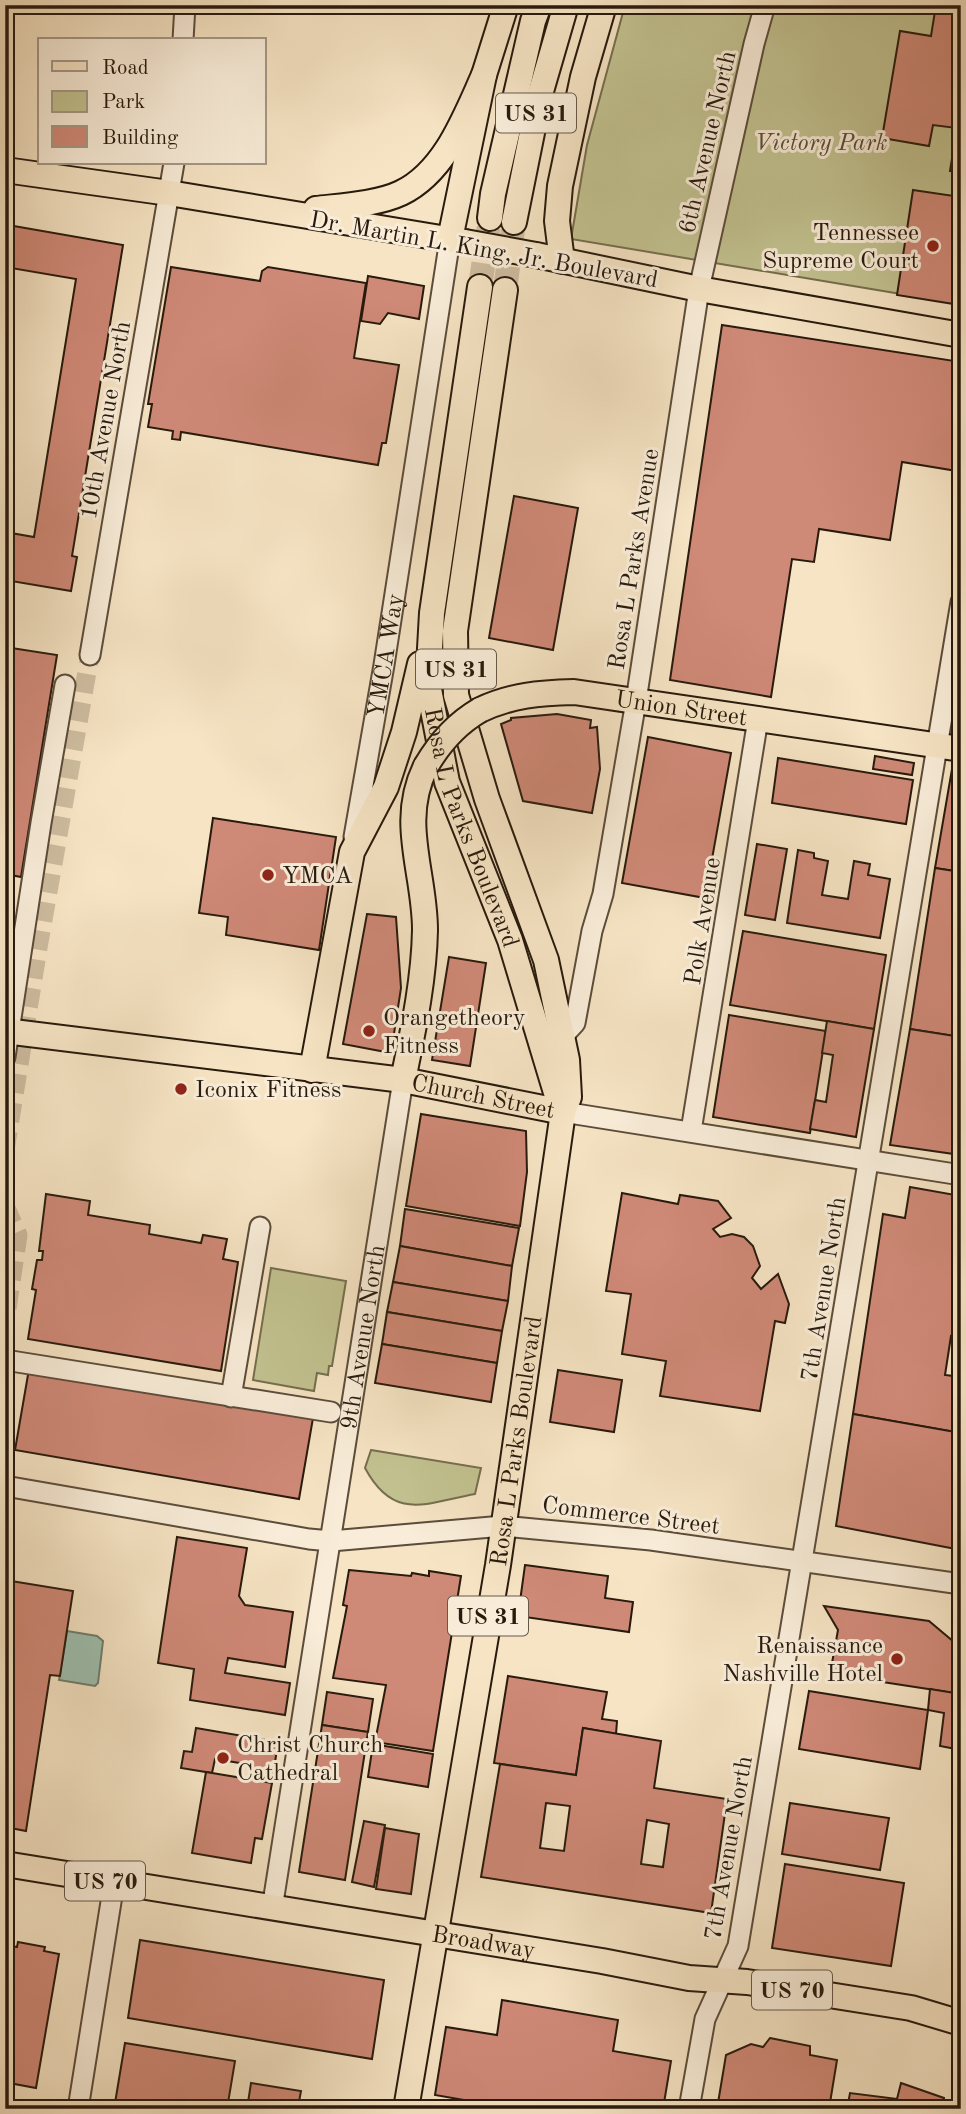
<svg xmlns="http://www.w3.org/2000/svg" width="966" height="2114" font-family="'Old Standard TT',serif">
<style>
.green{fill:#c2c290;stroke:#756e4e;stroke-width:2}
.water{fill:#9ebfae;stroke:#6f7d6e;stroke-width:2}
.building{fill:#cf8977;stroke:#281a0d;stroke-width:2;fill-rule:evenodd}
.lines{fill:none;stroke-linecap:round;stroke-linejoin:round}
.minor-tunnel{stroke:#cdbc9f;stroke-width:19;stroke-dasharray:19 10;stroke-linecap:butt}
.major-tunnel{stroke:#cdbc9f;stroke-width:24;stroke-dasharray:24 12;stroke-linecap:butt}
.minor-casing{stroke:#5c4c3b;stroke-width:23}
.major-casing{stroke:#281a0d;stroke-width:28}
.minor{stroke:#f9edd9;stroke-width:19}
.major{stroke:#f6e4c4;stroke-width:24}
.rail{stroke:#281a0d;stroke-width:5;stroke-dasharray:12 12;stroke-linecap:butt}
.major-bridge-casing{stroke:#281a0d;stroke-width:28;stroke-linecap:butt}
.major-bridge{stroke:#f6e4c4;stroke-width:24}
.poi-dot{fill:#8f2418;stroke:#f9edd9;stroke-width:2.5}
.labels{text-anchor:middle;stroke-width:6;stroke-linejoin:round;paint-order:stroke}
.shield{fill:#f9edd9;stroke:#67594a;stroke-width:2}
.shield-label{font-size:23px;font-weight:bold;fill:#281a0d}
.street-label{font-size:24px;fill:#281a0d;stroke:#f9edd9}
.park-label{font-size:24px;font-style:italic;fill:#564c34;stroke:#f9edd9}
.poi-label{font-size:24px;fill:#281a0d;stroke:#f9edd9;text-anchor:start}
</style>
<rect width="100%" height="100%" fill="#f6e4c4"/>
<filter id="stains"><feTurbulence type="fractalNoise" baseFrequency=".00286" numOctaves="4"/><feColorMatrix values="0 0 0 0 .2 0 0 0 0 .09 0 0 0 0 .02 0 0 0 .5 -.17"/></filter>
<radialGradient id="worn" r=".72"><stop offset=".6" stop-color="#630" stop-opacity="0"/><stop offset="1" stop-color="#630" stop-opacity=".3"/></radialGradient>
<g class="green">
<polygon points="625,5 961,5 961,304 571,239 587,145"/>
<polygon points="271,1268 346,1281 332,1366 329,1366 328,1375 317,1373 314,1391 253,1380"/>
<path d="M371,1450l110,18 -6,26c-49,9 -81,28 -110,-26z"/>
</g>
<polygon class="water" points="67,1631 97,1636 103,1641 98,1683 95,1686 59,1680"/>
<g class="building">
<polygon points="936,5 961,5 961,173 950,171 957,128 933,125 929,146 882,138 900,31 931,36"/>
<polygon points="913,190 961,197 960,305 897,295"/>
<polygon points="8,225 123,245 72,556 77,557 71,591 5,580 5,532 34,537 76,279 5,267"/>
<polygon points="171,267 260,281 262,271 268,267 366,283 354,358 399,365 386,443 382,443 378,465 181,432 180,440 172,439 173,431 148,427 152,404 148,404"/>
<polygon points="368,276 424,286 419,319 388,313 380,324 361,321"/>
<polygon points="722,325 961,362 961,446 957,471 902,462 890,540 819,529 814,562 792,559 771,697 670,680"/>
<polygon points="514,496 578,508 553,650 489,638"/>
<polygon points="5,647 57,655 21,877 5,874"/>
<polygon points="557,714 591,720 590,728 597,727 600,769 592,813 523,801 501,724 511,720 511,718"/>
<polygon points="648,737 731,753 705,898 622,883"/>
<polygon points="875,756 914,763 912,775 873,769"/>
<polygon points="778,758 913,780 906,824 772,803"/>
<polygon points="952,769 961,770 961,872 935,868"/>
<polygon points="213,818 336,837 319,950 226,935 228,917 199,913"/>
<polygon points="757,844 787,849 775,920 745,915"/>
<polygon points="798,850 814,853 814,858 828,861 822,895 848,899 854,861 870,864 868,875 890,879 880,938 787,923"/>
<polygon points="935,868 961,872 961,1037 910,1029"/>
<polygon points="5,874 12,876 8,908 14,909 5,958"/>
<polygon points="367,914 396,917 401,988 391,1053 343,1044"/>
<polygon points="743,931 886,955 874,1029 730,1005"/>
<polygon points="449,957 486,963 470,1066 432,1060"/>
<polygon points="729,1015 826,1031 810,1133 713,1117"/>
<polygon points="827,1021 874,1029 856,1137 810,1129 815,1100 826,1102 833,1055 822,1053"/>
<polygon points="910,1029 961,1037 961,1155 890,1145"/>
<polygon points="421,1114 526,1131 527,1172 520,1226 406,1206"/>
<polygon points="910,1187 961,1196 961,1332 958,1337 951,1336 945,1375 953,1376 955,1386 961,1394 961,1433 853,1414 883,1214 905,1218"/>
<polygon points="622,1193 678,1204 680,1195 718,1201 731,1218 713,1229 720,1237 732,1234 744,1237 753,1246 760,1266 752,1278 761,1289 778,1274 789,1304 785,1323 775,1321 760,1411 660,1396 666,1361 622,1354 631,1294 606,1291"/>
<polygon points="46,1194 90,1201 88,1215 150,1225 149,1234 201,1243 203,1235 227,1239 223,1259 238,1262 221,1371 28,1339 36,1290 32,1289 37,1260 42,1260 43,1251 39,1251"/>
<polygon points="405,1209 519,1228 512,1266 400,1246"/>
<polygon points="400,1246 512,1266 508,1301 393,1282"/>
<polygon points="393,1282 508,1301 502,1331 387,1312"/>
<polygon points="387,1312 502,1331 497,1363 382,1344"/>
<polygon points="382,1344 497,1363 491,1402 375,1383"/>
<polygon points="29,1369 313,1418 299,1499 15,1450"/>
<polygon points="558,1370 622,1380 614,1432 550,1422"/>
<polygon points="853,1414 961,1433 961,1550 836,1526"/>
<polygon points="177,1537 247,1548 239,1596 245,1605 293,1612 285,1667 228,1658 225,1673 290,1683 285,1715 190,1700 194,1669 158,1663"/>
<polygon points="525,1565 608,1576 605,1598 633,1602 629,1632 518,1616"/>
<polygon points="349,1570 411,1576 412,1573 429,1576 429,1571 461,1576 433,1751 375,1742 386,1685 333,1678 347,1606 343,1605"/>
<polygon points="5,1580 73,1591 60,1676 50,1675 26,1831 5,1827"/>
<polygon points="824,1606 929,1621 954,1642 961,1643 961,1694 830,1674 838,1630"/>
<polygon points="508,1676 607,1692 602,1719 617,1721 616,1734 583,1728 576,1775 494,1763"/>
<polygon points="930,1689 961,1694 961,1750 940,1746 944,1713 928,1710"/>
<polygon points="809,1691 928,1710 920,1769 799,1749"/>
<polygon points="327,1692 373,1699 368,1732 322,1725"/>
<polygon points="322,1725 368,1732 345,1880 299,1872"/>
<polygon points="196,1728 278,1742 272,1783 249,1779 252,1765 215,1759 212,1773 181,1768 184,1751 192,1752"/>
<path d="M583,1728l78,13 -7,47 73,11 -16,114 -230,-36 19,-113 76,11zM546,1803l24,3 -6,45 -24,-3zM647,1820l22,4 -6,43 -22,-3z"/>
<polygon points="373,1744 433,1754 428,1787 368,1777"/>
<polygon points="206,1772 272,1783 262,1839 255,1838 251,1863 192,1853"/>
<polygon points="790,1803 889,1818 880,1870 782,1854"/>
<polygon points="364,1821 385,1825 374,1887 352,1882"/>
<polygon points="385,1828 419,1834 411,1894 376,1889"/>
<polygon points="785,1864 904,1883 891,1966 772,1948"/>
<polygon points="140,1940 384,1980 372,2059 128,2018"/>
<polygon points="18,1942 45,1947 44,1951 59,1954 36,2088 9,2083 6,2100 5,1945 17,1947"/>
<polygon points="502,2000 618,2020 613,2051 671,2061 663,2109 516,2109 435,2095 446,2027 497,2035"/>
<polygon points="770,2038 810,2046 810,2055 837,2060 829,2109 717,2109 726,2055 751,2044 763,2047"/>
<polygon points="125,2043 235,2061 227,2109 114,2109"/>
<polygon points="251,2083 301,2091 298,2107 247,2109"/>
<polygon points="901,2083 944,2098 942,2109 847,2109 850,2093 897,2099"/>
</g>
<g class="lines">
<g class="minor-tunnel">
<polyline points="5,1150 38,948 90,655"/>
<polyline points="5,1206 18,1235 5,1322"/>
</g>
<g class="major-tunnel">
<polyline points="480,287 490,218"/>
<polyline points="505,290 514,222"/>
</g>
<defs>
<g id="minor">
<polyline points="183,40 185,5"/>
<polyline points="90,655 174,163"/>
<path id="s1" d="M354,837l30,-172 66,-426"/>
<polyline points="563,1036 575,1023 592,931 603,894 636,701 699,289 754,44 765,5"/>
<polyline points="5,1057 41,823 65,685"/>
<polyline points="563,1112 961,1175"/>
<polyline points="691,1131 758,719"/>
<polyline points="5,1360 331,1412"/>
<polyline points="231,1397 260,1227"/>
<polyline points="5,1486 309,1539 331,1541 503,1526 651,1540 961,1584"/>
<path id="s2" d="M272,1909l131,-829"/>
<polyline points="78,2109 114,1883"/>
<polyline points="689,2109 705,2019 738,1946 961,602"/>
</g>
<g id="major">
<polyline points="5,170 169,193 465,242"/>
<path d="M316,209c26,-3 62,-5 85,-16 44,-21 64,-76 83,-118"/>
<polyline points="490,218 493,194 533,21 539,5"/>
<polyline points="514,222 539,98 566,5"/>
<polyline points="450,239 484,75 506,5"/>
<polyline points="536,255 699,289 961,335"/>
<polyline points="562,261 557,221 560,186 583,77 604,5"/>
<path id="s3" d="M480,287l-48,326 -4,71 19,98 63,158 51,169"/>
<path id="s4" d="M480,710c31,-15 60,-17 94,-18l387,57"/>
<path id="s5" d="M5,1031l398,49 160,32"/>
<polyline points="312,1070 352,852 386,787 404,732 420,664"/>
<path d="M403,1080c10,-49 21,-99 22,-150 0,-58 -27,-108 1,-164"/>
<path id="s6" d="M5,1864l597,97 87,17 58,4 164,26 50,15"/>
<path id="s7" d="M406,2109l92,-544 65,-453 6,-15 -2,-37 -21,-100 -59,-161 -31,-104 -1,-64 50,-341"/>
</g>
</defs>
<use href="#minor" class="minor-casing"/>
<use href="#major" class="major-casing"/>
<use href="#minor" class="minor"/>
<use href="#major" class="major"/>
<polyline class="rail" points="5,22 10,5"/>
<defs>
<g id="major-bridge">
<polyline points="465,242 536,255"/>
<path d="M426,766c14,-24 30,-42 54,-56"/>
</g>
</defs>
<use href="#major-bridge" class="major-bridge-casing"/>
<use href="#major-bridge" class="major-bridge"/>
</g>
<g class="poi-dot">
<circle cx="933" cy="246" r="7"/>
<circle cx="268" cy="875" r="7"/>
<circle cx="369" cy="1031" r="7"/>
<circle cx="181" cy="1089" r="7"/>
<circle cx="897" cy="1659" r="7"/>
<circle cx="223" cy="1758" r="7"/>
</g>
<g class="labels">
<g class="shield">
<rect x="496" y="93.5" width="80" height="39" rx="5"/>
<rect x="416" y="649.5" width="80" height="39" rx="5"/>
<rect x="448" y="1596.5" width="80" height="39" rx="5"/>
<rect x="65" y="1861.5" width="80" height="39" rx="5"/>
<rect x="752" y="1970.5" width="80" height="39" rx="5"/>
</g>
<g class="shield-label">
<text x="536" y="121">US 31</text>
<text x="456" y="677">US 31</text>
<text x="488" y="1624">US 31</text>
<text x="105" y="1889">US 70</text>
<text x="792" y="1998">US 70</text>
</g>
<g class="street-label">
<text transform="translate(707 142) rotate(-77)" y="8">6th Avenue North</text>
<text transform="translate(484 249) rotate(10)" y="8">Dr. Martin L. King, Jr. Boulevard</text>
<text transform="translate(105 420) rotate(-80)" y="8">10th Avenue North</text>
<text transform="translate(633 559) rotate(-81)" y="8">Rosa L Parks Avenue</text>
<text dy="8" stroke="none"><textPath href="#s1" startOffset="184">YMCA Way</textPath></text>
<text dy="8" stroke="none"><textPath href="#s4" startOffset="205">Union Street</textPath></text>
<text dy="8" stroke="none"><textPath href="#s3" startOffset="551">Rosa L Parks Boulevard</textPath></text>
<text transform="translate(702 921) rotate(-81)" y="8">Polk Avenue</text>
<text dy="8" stroke="none"><textPath href="#s5" startOffset="483">Church Street</textPath></text>
<text transform="translate(823 1289) rotate(-81)" y="8">7th Avenue North</text>
<text dy="8" stroke="none"><textPath href="#s2" startOffset="579">9th Avenue North</textPath></text>
<text dy="8" stroke="none"><textPath href="#s7" startOffset="677">Rosa L Parks Boulevard</textPath></text>
<text transform="translate(631 1515) rotate(7)" y="8">Commerce Street</text>
<text transform="translate(728 1848) rotate(-80)" y="8">7th Avenue North</text>
<text dy="8" stroke="none"><textPath href="#s6" startOffset="485">Broadway</textPath></text>
</g>
<g class="park-label">
<text x="821" y="150">Victory Park</text>
</g>
<g class="poi-label">
<text x="919" y="240" text-anchor="end">Tennessee<tspan x="919" dy="28">Supreme Court</tspan></text>
<text x="282" y="883">YMCA</text>
<text x="383" y="1025">Orangetheory<tspan x="383" dy="28">Fitness</tspan></text>
<text x="195" y="1097">Iconix Fitness</text>
<text x="883" y="1653" text-anchor="end">Renaissance<tspan x="883" dy="28">Nashville Hotel</tspan></text>
<text x="237" y="1752">Christ Church<tspan x="237" dy="28">Cathedral</tspan></text>
</g>
</g>
<rect width="966" height="2114" fill="none" stroke="#f6e4c4" stroke-width="28"/>
<rect x="7" y="7" width="952" height="2100" fill="none" stroke="#281a0d" stroke-width="3.5"/>
<rect x="14" y="14" width="938" height="2086" fill="none" stroke="#281a0d" stroke-width="2"/>
<rect x="38" y="38" width="228" height="126" fill="#f9edd9" stroke="#a59987" stroke-width="2"/>
<rect x="52" y="61" width="35" height="10" fill="#f6e4c4" stroke="#a59987" stroke-width="2"/>
<text x="102" y="74" font-size="21" fill="#281a0d">Road</text>
<rect x="52" y="91" width="35" height="21" fill="#c2c290" stroke="#a59987" stroke-width="2"/>
<text x="102" y="108" font-size="21" fill="#281a0d">Park</text>
<rect x="52" y="126" width="35" height="21" fill="#cf8977" stroke="#a59987" stroke-width="2"/>
<text x="102" y="144" font-size="21" fill="#281a0d">Building</text>
<rect width="100%" height="100%" filter="url(#stains)"/>
<rect width="100%" height="100%" fill="url(#worn)"/>
</svg>
